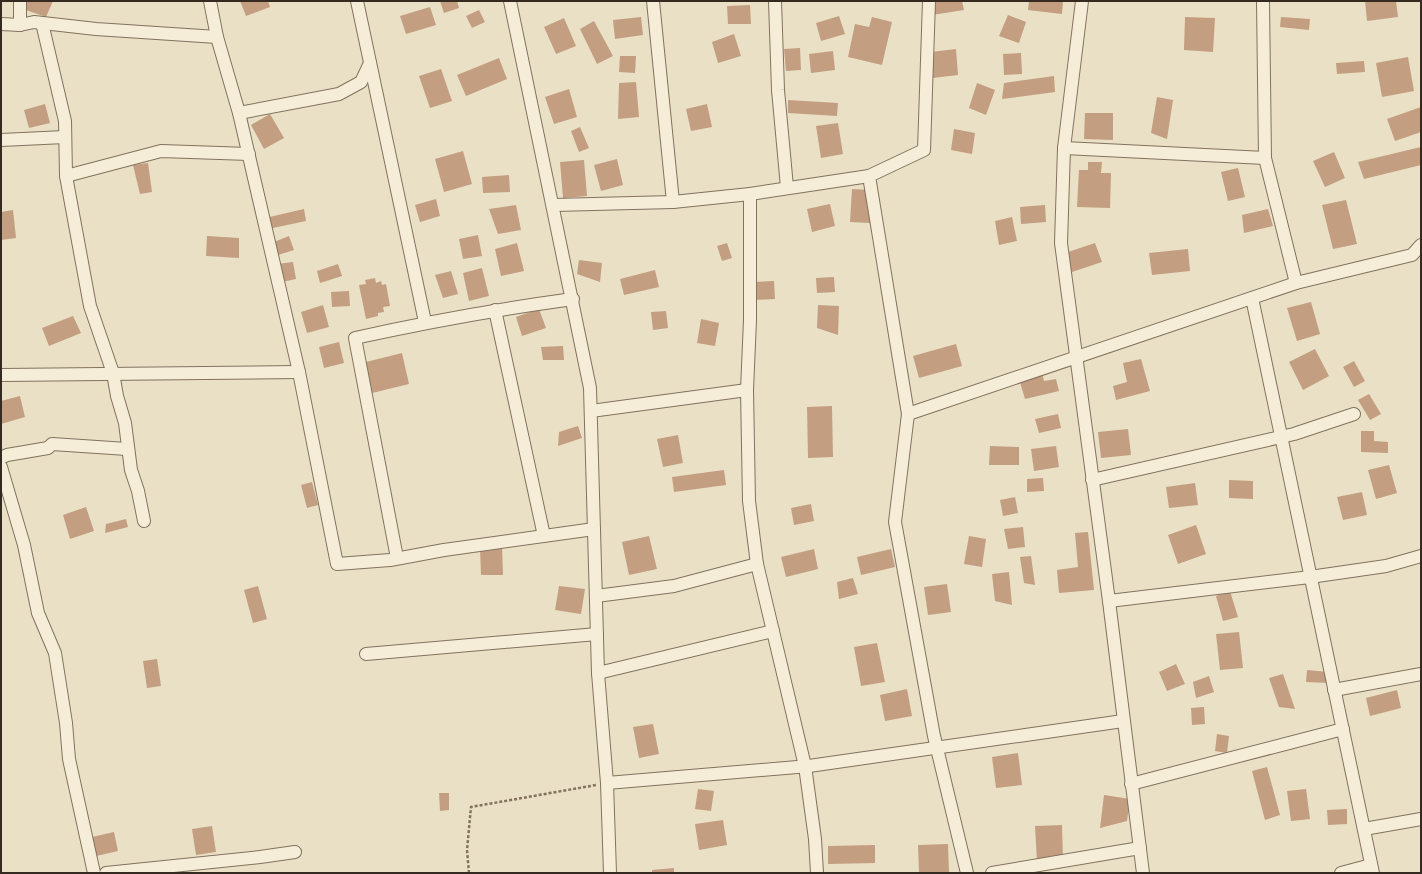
<svg xmlns="http://www.w3.org/2000/svg" width="1422" height="874" font-family="Spectral,serif">
<style>
.building{fill:#c39e80}
.lines{fill:none;stroke-linecap:round;stroke-linejoin:round}
.minor-casing{stroke:#82725e;stroke-width:14}
.path{stroke:#82725e;stroke-width:2.5;stroke-dasharray:3 2;stroke-linecap:butt}
.minor{stroke:#f5edd8;stroke-width:12}
</style>
<rect width="100%" height="100%" fill="#e9e0c6"/>
<g class="building">
<polygon points="26,1 53,1 46,17 23,9"/>
<polygon points="240,1 268,1 270,7 246,16"/>
<polygon points="440,1 457,1 459,8 444,13"/>
<polygon points="929,1 962,1 964,10 932,15"/>
<polygon points="1029,1 1063,1 1062,14 1028,10"/>
<polygon points="1365,1 1396,1 1398,17 1367,21"/>
<polygon points="750,5 751,24 728,24 727,6"/>
<polygon points="430,7 436,25 406,34 400,16"/>
<polygon points="479,10 485,22 472,28 466,16"/>
<polygon points="1008,15 1026,22 1019,43 999,36"/>
<polygon points="839,16 845,34 821,41 816,23"/>
<polygon points="641,17 643,35 615,39 613,20"/>
<polygon points="872,17 892,22 882,65 848,57 855,24 869,27"/>
<polygon points="1185,17 1215,18 1213,52 1184,50"/>
<polygon points="1281,17 1310,19 1309,30 1280,27"/>
<polygon points="564,18 576,46 556,54 544,27"/>
<polygon points="594,21 613,56 597,64 580,29"/>
<polygon points="734,34 741,56 718,63 712,42"/>
<polygon points="800,48 801,70 786,71 784,49"/>
<polygon points="956,49 958,75 933,78 931,52"/>
<polygon points="833,51 835,70 811,73 809,54"/>
<polygon points="1021,53 1022,74 1004,75 1003,54"/>
<polygon points="620,56 636,56 635,73 619,72"/>
<polygon points="1408,57 1414,91 1382,97 1376,63"/>
<polygon points="499,58 507,79 466,96 457,75"/>
<polygon points="1364,61 1365,72 1337,74 1336,63"/>
<polygon points="441,69 452,101 430,108 419,76"/>
<polygon points="1054,76 1055,92 1002,99 1004,83"/>
<polygon points="636,82 639,117 618,119 619,83"/>
<polygon points="977,83 995,90 986,115 969,108"/>
<polygon points="569,89 577,117 554,124 545,97"/>
<polygon points="1157,97 1173,100 1167,139 1151,133"/>
<polygon points="788,100 838,103 837,116 788,113"/>
<polygon points="45,104 50,123 29,128 24,110"/>
<polygon points="707,104 712,127 691,131 686,109"/>
<polygon points="1421,107 1421,132 1395,141 1387,119"/>
<polygon points="1085,113 1113,113 1113,140 1084,139"/>
<polygon points="270,114 284,138 264,149 251,125"/>
<polygon points="838,123 843,154 821,158 816,126"/>
<polygon points="580,127 589,148 579,152 571,131"/>
<polygon points="954,129 975,133 972,154 951,150"/>
<polygon points="1421,147 1421,165 1364,179 1358,162"/>
<polygon points="463,151 472,184 444,192 435,159"/>
<polygon points="1334,152 1345,178 1325,187 1313,161"/>
<polygon points="617,159 623,185 601,191 594,165"/>
<polygon points="584,160 587,196 563,198 560,162"/>
<polygon points="1088,162 1102,162 1101,173 1111,173 1110,208 1077,207 1079,170 1088,170"/>
<polygon points="148,163 152,192 140,194 133,165"/>
<polygon points="1238,168 1245,197 1228,201 1221,172"/>
<polygon points="509,175 510,192 483,193 482,177"/>
<polygon points="852,189 872,190 870,223 850,222"/>
<polygon points="436,199 440,216 420,222 415,205"/>
<polygon points="1346,200 1357,244 1333,249 1322,205"/>
<polygon points="830,204 835,226 812,232 807,209"/>
<polygon points="516,205 521,230 498,234 489,209"/>
<polygon points="1045,205 1046,222 1021,224 1020,207"/>
<polygon points="304,209 306,221 268,229 265,218"/>
<polygon points="1268,209 1273,226 1244,233 1242,215"/>
<polygon points="13,210 16,238 1,240 1,212"/>
<polygon points="1012,217 1017,241 999,245 995,221"/>
<polygon points="478,235 482,256 463,259 459,239"/>
<polygon points="207,236 239,238 239,258 206,256"/>
<polygon points="289,236 294,250 278,255 274,242"/>
<polygon points="517,243 524,271 501,276 495,249"/>
<polygon points="727,243 732,258 722,261 717,246"/>
<polygon points="1095,243 1102,262 1072,272 1065,253"/>
<polygon points="1188,249 1190,271 1152,275 1149,253"/>
<polygon points="579,260 602,263 600,282 577,274"/>
<polygon points="293,262 296,279 282,282 277,264"/>
<polygon points="338,264 342,276 320,283 317,271"/>
<polygon points="482,268 489,296 469,301 463,273"/>
<polygon points="655,270 659,287 624,295 620,279"/>
<polygon points="451,271 458,294 443,298 435,275"/>
<polygon points="834,277 835,292 817,293 816,278"/>
<polygon points="375,278 376,283 381,281 382,285 386,284 390,306 383,307 384,312 378,313 378,316 366,319 359,285 366,284 365,280"/>
<polygon points="774,281 775,299 755,300 754,282"/>
<polygon points="349,291 350,306 332,307 331,292"/>
<polygon points="1311,302 1320,334 1297,341 1287,308"/>
<polygon points="323,305 329,327 307,333 301,312"/>
<polygon points="818,305 839,306 838,335 817,328"/>
<polygon points="539,309 546,328 522,336 516,317"/>
<polygon points="666,311 668,328 653,330 651,312"/>
<polygon points="73,316 81,333 49,346 42,328"/>
<polygon points="701,319 719,323 715,346 697,343"/>
<polygon points="339,342 344,363 324,368 319,347"/>
<polygon points="956,344 962,366 919,378 913,356"/>
<polygon points="563,346 564,360 543,360 541,347"/>
<polygon points="1315,349 1329,376 1303,390 1289,362"/>
<polygon points="402,353 409,384 368,394 362,363"/>
<polygon points="1141,359 1150,391 1116,400 1113,386 1127,382 1123,363"/>
<polygon points="1354,361 1365,381 1354,387 1343,367"/>
<polygon points="1042,373 1044,381 1056,379 1059,391 1025,399 1019,379"/>
<polygon points="1369,394 1381,414 1370,420 1358,400"/>
<polygon points="20,396 25,417 1,424 1,401"/>
<polygon points="832,406 833,457 808,458 807,407"/>
<polygon points="1058,414 1061,428 1039,433 1035,419"/>
<polygon points="578,426 582,438 558,446 559,432"/>
<polygon points="1128,429 1131,455 1101,458 1098,432"/>
<polygon points="1361,431 1374,431 1374,441 1388,442 1388,453 1361,452"/>
<polygon points="678,435 683,463 663,467 657,439"/>
<polygon points="990,446 1019,447 1019,465 989,465"/>
<polygon points="1056,446 1059,467 1034,471 1031,449"/>
<polygon points="1389,465 1397,493 1376,499 1368,470"/>
<polygon points="724,470 726,485 674,492 672,477"/>
<polygon points="1043,478 1044,491 1027,492 1027,479"/>
<polygon points="1229,480 1253,481 1253,499 1229,498"/>
<polygon points="312,482 318,505 307,508 301,485"/>
<polygon points="1195,483 1198,505 1169,508 1166,487"/>
<polygon points="1362,492 1367,515 1343,520 1337,497"/>
<polygon points="1015,497 1018,513 1003,516 1000,500"/>
<polygon points="811,504 814,521 794,525 791,508"/>
<polygon points="86,507 94,531 70,539 63,515"/>
<polygon points="126,519 128,527 105,533 106,524"/>
<polygon points="1196,525 1206,554 1178,564 1168,535"/>
<polygon points="1023,527 1025,547 1008,549 1004,529"/>
<polygon points="1088,532 1094,590 1059,593 1057,570 1078,567 1075,533"/>
<polygon points="649,536 657,569 629,575 622,542"/>
<polygon points="969,536 986,539 982,567 964,564"/>
<polygon points="502,546 503,575 481,575 480,547"/>
<polygon points="814,549 818,569 786,577 781,557"/>
<polygon points="891,549 895,567 861,575 857,557"/>
<polygon points="1031,556 1035,585 1024,583 1020,557"/>
<polygon points="1009,572 1012,605 995,601 992,574"/>
<polygon points="853,578 858,594 839,599 837,582"/>
<polygon points="947,584 951,612 928,615 924,587"/>
<polygon points="258,586 267,619 253,623 244,590"/>
<polygon points="559,586 585,589 581,614 555,610"/>
<polygon points="1230,591 1238,617 1223,621 1216,596"/>
<polygon points="1239,632 1243,668 1220,670 1216,634"/>
<polygon points="877,643 885,682 861,686 854,647"/>
<polygon points="157,659 161,686 147,688 143,661"/>
<polygon points="1176,664 1185,684 1167,691 1159,672"/>
<polygon points="1307,670 1329,672 1329,683 1306,682"/>
<polygon points="1283,674 1295,709 1279,707 1269,678"/>
<polygon points="1209,676 1214,692 1196,698 1193,682"/>
<polygon points="907,689 912,716 885,721 880,695"/>
<polygon points="1397,690 1401,708 1370,716 1366,698"/>
<polygon points="1204,707 1205,724 1192,725 1191,708"/>
<polygon points="653,724 659,754 639,758 633,727"/>
<polygon points="1217,734 1229,736 1227,753 1215,751"/>
<polygon points="1018,753 1022,785 996,788 992,757"/>
<polygon points="1267,767 1280,815 1265,820 1252,771"/>
<polygon points="698,789 714,791 711,811 695,809"/>
<polygon points="1306,789 1310,819 1291,821 1287,791"/>
<polygon points="439,793 449,793 449,810 440,811"/>
<polygon points="1104,795 1130,799 1127,821 1100,828"/>
<polygon points="1347,809 1347,824 1328,825 1327,810"/>
<polygon points="723,820 727,845 699,850 695,824"/>
<polygon points="1062,825 1063,861 1037,862 1035,826"/>
<polygon points="212,826 216,852 196,855 192,829"/>
<polygon points="114,832 118,851 92,857 92,837"/>
<polygon points="948,844 949,873 919,873 918,845"/>
<polygon points="875,845 875,863 828,864 828,846"/>
<polygon points="674,868 674,873 652,873 652,870"/>
</g>
<g class="lines">
<defs>
<g id="minor">
<polyline points="20,1 20,25"/>
<polyline points="210,1 217,37 239,113 299,372 337,564 390,560 444,550 594,529"/>
<polyline points="357,1 425,322"/>
<polyline points="510,1 590,388 598,673 607,783 610,873"/>
<polyline points="653,1 673,202"/>
<polyline points="775,1 778,90 787,187"/>
<polyline points="1082,1 1064,148 1061,243 1109,601 1143,873"/>
<polyline points="1263,1 1265,158 1296,283"/>
<polyline points="42,23 65,121 66,176 90,306 113,373 117,396 125,423 131,470 138,491 144,521"/>
<polyline points="1,24 20,25 34,22 96,29 217,37"/>
<polyline points="239,113 339,94 361,82 370,63"/>
<polyline points="1,140 65,137"/>
<polyline points="1064,148 1265,158"/>
<polyline points="66,176 161,151 249,154"/>
<polyline points="869,176 924,150 929,1"/>
<polyline points="750,194 750,320 747,390 749,501 757,564 805,766 815,839 817,873"/>
<polyline points="554,205 673,202 750,194 869,176 908,414 895,522 934,736 967,873"/>
<polyline points="1252,298 1373,873"/>
<polyline points="495,310 544,536"/>
<polyline points="1,375 299,372"/>
<polyline points="591,411 747,390"/>
<polyline points="908,414 1296,283 1412,255 1421,245"/>
<polyline points="1,458 7,455 48,448 52,444 127,449"/>
<polyline points="1,467 24,545 38,613 55,653 66,723 69,759 94,873"/>
<polyline points="1092,480 1294,434 1354,414"/>
<path d="M397,558l-42,-220c72,-16 144,-29 218,-39"/>
<polyline points="596,596 674,586 757,564"/>
<polyline points="1109,601 1310,577 1386,566 1421,556"/>
<polyline points="366,654 597,634"/>
<polyline points="598,673 773,631"/>
<polyline points="1334,690 1421,674"/>
<polyline points="607,783 809,766 1123,721"/>
<polyline points="1131,784 1343,729"/>
<polyline points="1364,829 1421,819"/>
<polyline points="106,873 260,857 295,852"/>
<polyline points="992,873 1140,848"/>
<polyline points="1341,873 1371,865"/>
</g>
</defs>
<use href="#minor" class="minor-casing"/>
<polyline class="path" points="469,873 467,850 471,807 596,785"/>
<use href="#minor" class="minor"/>
</g>
<rect width="1422" height="874" fill="none" stroke="#342a20" stroke-width="4"/>
</svg>
